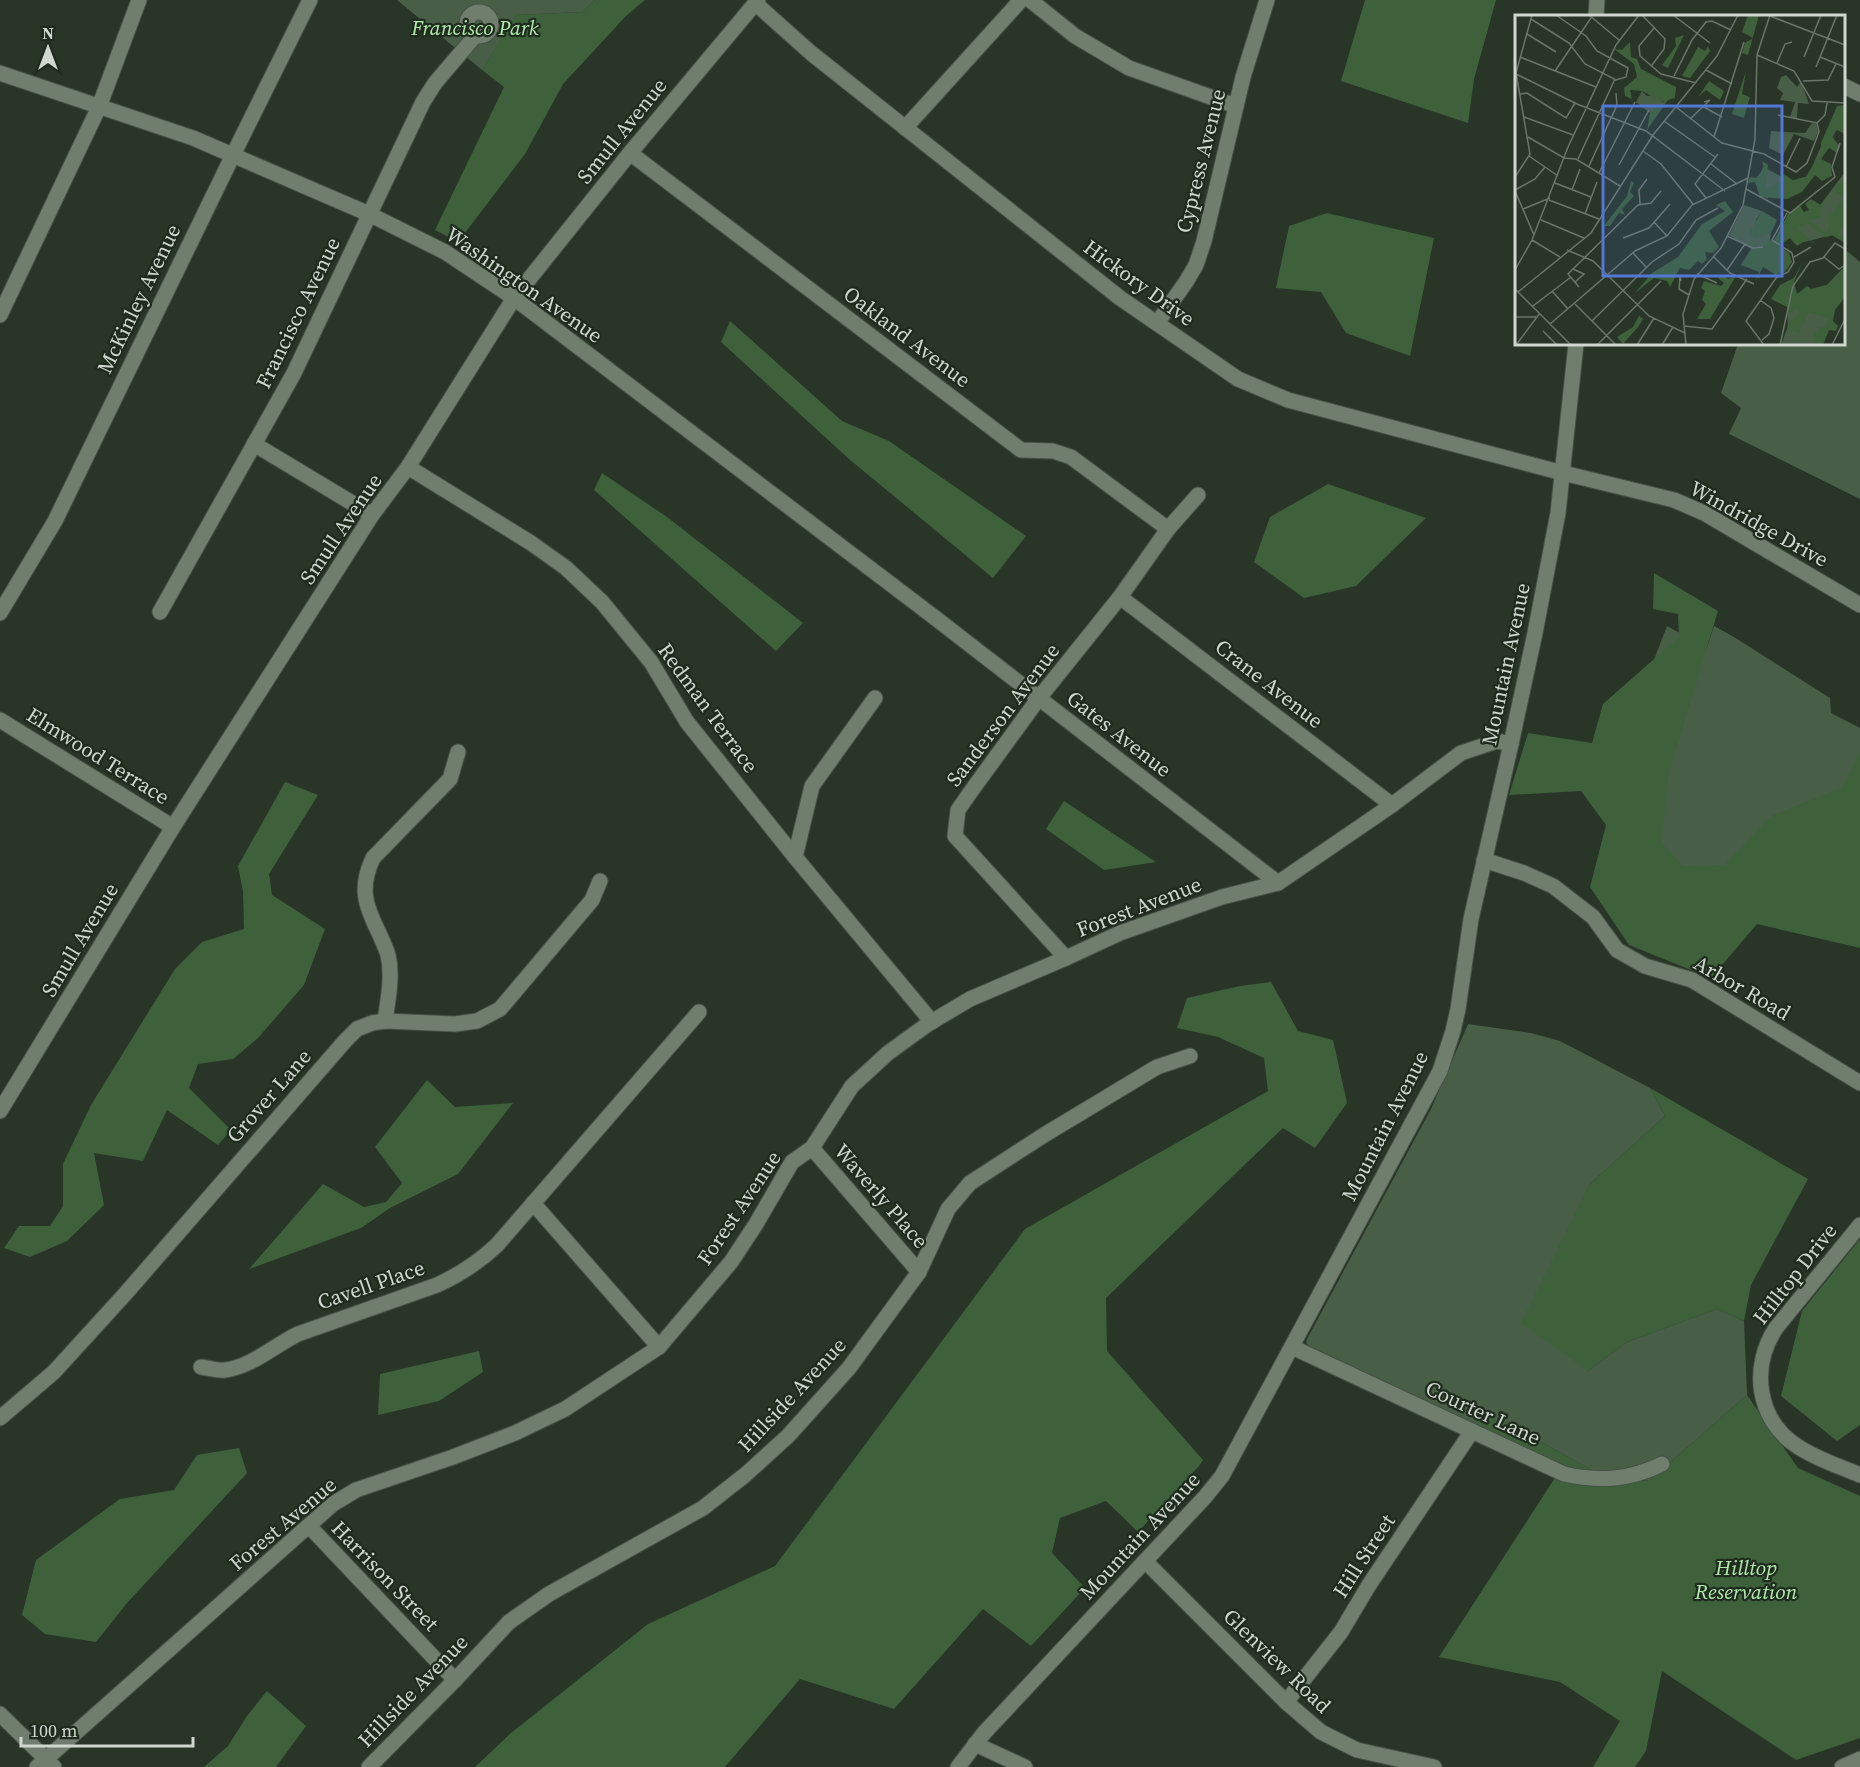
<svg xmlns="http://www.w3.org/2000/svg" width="1860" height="1767" font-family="'Source Serif 4',serif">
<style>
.green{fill:#495e47}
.forest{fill:#3e613c}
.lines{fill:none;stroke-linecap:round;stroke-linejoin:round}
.minor-casing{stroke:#465045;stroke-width:17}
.minor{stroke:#707e6e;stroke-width:15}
.labels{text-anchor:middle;stroke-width:4.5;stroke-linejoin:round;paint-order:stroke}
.park-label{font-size:21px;font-style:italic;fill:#b2ebae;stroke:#1e2b1d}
.street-label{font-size:21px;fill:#cfd7ce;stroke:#1e2b1d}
.inset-road{fill:none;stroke:#6b766a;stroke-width:1.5}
.view{fill:#5277d5;fill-opacity:0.15;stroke:#5277d5;stroke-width:3}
.inset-edge{fill:none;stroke:#cfd7ce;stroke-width:3}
</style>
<rect width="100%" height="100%" fill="#283527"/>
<g class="green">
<polygon points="397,0 595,0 583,12 517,15 482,70"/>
<polygon points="1847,251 1860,262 1860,499 1729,434 1741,408 1721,393 1738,344 1844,344 1844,253"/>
<polygon points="1667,626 1707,648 1714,626 1734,637 1830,698 1831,713 1860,728 1860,926 1777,895 1708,965 1623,825 1598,805"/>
<polygon points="1468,1024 1531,1033 1560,1041 1650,1088 1665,1116 1589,1185 1588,1371 1627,1342 1717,1309 1744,1321 1747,1395 1650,1480 1615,1483 1487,1412 1476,1426 1309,1346 1306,1343 1307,1339 1431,1109"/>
</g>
<g class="forest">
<polygon points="595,0 645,0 626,16 563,84 525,154 458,242 435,230 504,87 482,70 516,15 583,12"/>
<polygon points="1365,0 1496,0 1474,79 1468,123 1341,81"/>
<polygon points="1327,213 1434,238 1410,356 1346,333 1321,292 1276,288 1289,226"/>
<polygon points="730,321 842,421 889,441 1026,536 993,578 849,459 721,342"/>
<polygon points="602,473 667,517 803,623 776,651 594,490"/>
<polygon points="1328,484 1426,518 1356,586 1304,598 1254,562 1270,517"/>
<polygon points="1654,573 1718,611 1669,773 1661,842 1683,866 1724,865 1771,816 1842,787 1860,751 1860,948 1757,924 1711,978 1629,945 1590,887 1606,825 1581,791 1509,795 1528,733 1592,743 1603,704 1679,637 1678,614 1653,609"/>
<polygon points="285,782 318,795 269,874 272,895 325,929 304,985 258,1038 233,1059 198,1064 189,1088 231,1130 218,1145 167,1110 143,1161 94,1153 104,1205 67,1241 30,1257 4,1248 19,1226 50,1226 63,1206 63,1164 91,1105 175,969 202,942 244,929 243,892 238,866"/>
<polygon points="1064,801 1156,862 1104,870 1046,829"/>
<polygon points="1271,982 1298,1031 1333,1040 1347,1103 1315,1148 1283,1128 1106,1298 1107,1351 1203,1460 1199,1466 1138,1532 1106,1501 1060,1518 1052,1553 1085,1588 1031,1646 983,1609 894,1709 800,1679 725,1767 475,1767 511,1733 648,1624 775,1566 1025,1229 1268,1091 1264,1058 1218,1037 1177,1028 1187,998 1240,986"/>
<polygon points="427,1080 455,1107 513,1103 458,1174 390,1208 361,1228 249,1269 323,1184 364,1207 386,1202 402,1183 375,1147"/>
<polygon points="1650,1088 1808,1179 1751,1285 1744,1321 1717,1309 1627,1342 1588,1371 1521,1323 1589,1185 1665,1116"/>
<polygon points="1860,1239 1860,1425 1837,1441 1781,1396 1802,1311"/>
<polygon points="479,1351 483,1372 439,1401 378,1415 380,1374"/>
<polygon points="1747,1395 1798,1468 1860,1496 1860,1738 1796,1760 1662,1671 1646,1751 1635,1767 1593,1767 1620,1721 1560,1682 1439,1657 1560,1470 1476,1426 1487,1412 1615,1483 1650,1480"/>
<polygon points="239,1448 247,1473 127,1603 96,1642 45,1634 22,1615 36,1560 120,1499 174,1490 197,1455"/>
<polygon points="267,1691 306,1726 276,1767 204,1767 228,1746 247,1716"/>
</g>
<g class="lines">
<defs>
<g id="minor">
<polyline points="1030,0 1075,36 1129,68 1236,106"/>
<polyline points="755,3 811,53 1120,298 1238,379 1288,400 1563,473 1674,500 1704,513 1860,605"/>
<circle cx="479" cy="24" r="12"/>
<polyline points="1596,16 1597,0"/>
<polyline points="0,73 193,138 369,214 445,252 514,298 934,617 1278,883"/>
<polyline points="1844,86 1860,94"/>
<polyline points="905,128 1021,0"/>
<polyline points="630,153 1021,450 1053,451 1071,457 1168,529"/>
<polyline points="0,315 99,107 139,0"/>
<polyline points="1157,323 1186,282 1196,265 1204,241 1243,77 1267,0"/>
<polyline points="254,444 372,515"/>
<polyline points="408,467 531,543 566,568 602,602 651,662 687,722 795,857 932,1022"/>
<polyline points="1120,597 1392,805"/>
<polyline points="160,612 294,373 423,102 435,83 476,35"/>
<polyline points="0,613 55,521 233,155 310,0"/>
<polyline points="0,720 173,827"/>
<polyline points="795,857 812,786 875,698"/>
<polyline points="1484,860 1524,873 1553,886 1593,917 1617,950 1645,966 1692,980 1860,1083"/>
<polyline points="1066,958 955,836 958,810 972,790 1039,698 1120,597 1168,529 1198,495"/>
<path d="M385,1021c3,-22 8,-45 3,-66 -2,-7 -6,-15 -9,-22 -14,-28 -20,-45 -6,-75l77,-79 8,-27"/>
<polyline points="0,1111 173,827 372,515 408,467 514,298 630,153 758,0"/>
<polyline points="812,1148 919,1272"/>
<polyline points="533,1203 659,1347"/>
<path d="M1860,1225l-84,103c-26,39 -19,92 21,118 19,13 42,20 63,29"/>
<path d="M1292,1347l272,127c35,8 66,6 98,-10"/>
<path d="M201,1367c8,1 17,4 24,3 26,-3 50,-25 73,-36l139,-49c22,-10 42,-23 60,-40l202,-233"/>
<polyline points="0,1418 54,1372 126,1293 345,1041 357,1029 372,1023 385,1021 455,1024 477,1021 500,1009 592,900 600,881"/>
<polyline points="309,1526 455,1680"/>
<polyline points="1145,1561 1286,1702 1321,1732 1357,1750 1434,1767"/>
<polyline points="1286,1702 1341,1632 1369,1585 1472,1431"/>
<polyline points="0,1714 54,1767"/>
<polyline points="975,1744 1025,1767"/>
<polyline points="37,1767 333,1504 356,1490 453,1457 515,1433 565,1409 659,1347 731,1262 756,1224 792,1162 812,1148 852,1086 888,1053 928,1024 970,999 1066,958 1120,933 1222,897 1278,883 1392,805 1461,753 1497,741 1511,744"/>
<polyline points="369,1767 455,1680 509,1622 549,1594 703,1508 745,1475 788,1436 849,1368 919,1272 948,1209 970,1183 1044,1135 1157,1067 1190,1056"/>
<polyline points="958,1767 984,1733 1205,1497 1222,1476 1440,1071 1453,1031 1458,1009 1471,919 1511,744 1535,633 1558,513 1576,344"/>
<polyline points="1842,1767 1860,1759"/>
</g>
</defs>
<use href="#minor" class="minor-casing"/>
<use href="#minor" class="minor"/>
</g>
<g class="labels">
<g class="park-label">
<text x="475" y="35">Francisco Park</text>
<text x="1746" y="1575">Hilltop<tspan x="1746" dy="24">Reservation</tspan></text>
</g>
<g class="street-label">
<text transform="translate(622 131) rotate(-51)" y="7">Smull Avenue</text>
<text transform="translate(1201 161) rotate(-76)" y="7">Cypress Avenue</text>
<text transform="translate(1139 283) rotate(36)" y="7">Hickory Drive</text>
<text transform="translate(524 285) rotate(35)" y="7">Washington Avenue</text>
<text transform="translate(139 299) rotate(-64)" y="7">McKinley Avenue</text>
<text transform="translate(298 313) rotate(-64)" y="7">Francisco Avenue</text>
<text transform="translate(907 337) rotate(37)" y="7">Oakland Avenue</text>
<text transform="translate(1759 524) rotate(29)" y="7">Windridge Drive</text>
<text transform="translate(341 529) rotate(-56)" y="7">Smull Avenue</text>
<text transform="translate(1506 664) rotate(-78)" y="7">Mountain Avenue</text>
<text transform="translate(1269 684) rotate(38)" y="7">Crane Avenue</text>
<text transform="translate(708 708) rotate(54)" y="7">Redman Terrace</text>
<text transform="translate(1003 715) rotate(-53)" y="7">Sanderson Avenue</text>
<text transform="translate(1119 734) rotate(38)" y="7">Gates Avenue</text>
<text transform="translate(98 756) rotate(32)" y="7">Elmwood Terrace</text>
<text transform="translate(1139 907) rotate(-21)" y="7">Forest Avenue</text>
<text transform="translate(80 940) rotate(-59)" y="7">Smull Avenue</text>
<text transform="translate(1742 988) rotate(30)" y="7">Arbor Road</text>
<text transform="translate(269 1096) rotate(-49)" y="7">Grover Lane</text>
<text transform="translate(1385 1126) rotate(-63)" y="7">Mountain Avenue</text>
<text transform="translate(881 1196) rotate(49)" y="7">Waverly Place</text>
<text transform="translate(739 1208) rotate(-56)" y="7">Forest Avenue</text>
<text transform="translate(1795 1274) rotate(-52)" y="7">Hilltop Drive</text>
<text transform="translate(371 1285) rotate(-19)" y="7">Cavell Place</text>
<text transform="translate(792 1395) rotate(-47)" y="7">Hillside Avenue</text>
<text transform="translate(1483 1413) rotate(25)" y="7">Courter Lane</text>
<text transform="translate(283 1524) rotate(-40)" y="7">Forest Avenue</text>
<text transform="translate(1140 1536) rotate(-47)" y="7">Mountain Avenue</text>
<text transform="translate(1364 1556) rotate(-57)" y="7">Hill Street</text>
<text transform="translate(385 1576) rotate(46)" y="7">Harrison Street</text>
<text transform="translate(1277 1661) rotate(44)" y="7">Glenview Road</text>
<text transform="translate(413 1691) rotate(-46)" y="7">Hillside Avenue</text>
</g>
</g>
<g transform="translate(1515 15)">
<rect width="330" height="330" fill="#283527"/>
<path d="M271,60l11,12 4,-5 8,22 -11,-1 -1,16 -7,-2 5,-15 -15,-2 3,-7 -6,-5 4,-11zM127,76l5,5 8,-1 9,8 -14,10 -14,-11zM297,108l4,1 2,8 -4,9 -20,-7 -11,21 -14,-7 2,-17 34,2zM315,111l7,3 -26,49 -37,14 -7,7 -10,-15 6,-17 27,14 18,-5zM330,157v71l-13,-8 -36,9 -6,-8 -15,12 -15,23 -19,-6 10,-16 -22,-14 15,-30 18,6 -6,9 3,15 12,-2 -2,11 52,-40zM330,251v28l-12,16 -9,29 -11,-2v8h-32l7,-19 -1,-16 11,-14 27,-9z" fill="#495e47"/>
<path d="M233,0h11l-11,40 -6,-2 3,-10 8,-5 -11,-6zM169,20l-16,33 -6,-3 14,-19 -1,-8zM115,27l1,15 6,2 4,10 35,18 -1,11 -7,2 -21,30 3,-17 14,-11 -22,-11 -12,-1 2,9 -7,-3 -1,-8 13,-11 -3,-13 -20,-15 8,1zM193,31l2,5 -20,27 -8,-2 16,-29 7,4zM231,56l-4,23 8,3 -6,21 -12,-4zM194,66l15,10 -4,9 -14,-10 -8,7zM329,90l1,29 -8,-4 -6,5 9,12 -3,6 -8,-5 -8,11 10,5 1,12 -10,5 -7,-6 -13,17 -15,7 -27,-2 -5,-15 -7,1 2,-6 6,1 8,-10 -2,-7 6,4 -3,25 15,-8 4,-8 10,7 11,-3 16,-25v-10l16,-37zM116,166l3,2 -4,9 4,4 -12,13 3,6 -6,-2 -9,13h-6l23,-30zM326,167l4,1v43l-7,6 7,10 -12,-7 -7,2 -20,-15 -9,7 20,16 -9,-6 -11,7 -7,-8 -10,7 -6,-5 14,-26 12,-8 4,6 5,-2 -4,-6 6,-5 13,8 -5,3 1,7 -10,4 16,12 3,-6 -2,-7 17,-22 -10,-8zM210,186l8,11 -24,19 10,16 -6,6 -8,-1 2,7 -5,5 -4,-3 -9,9 -9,-2 -10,19 -3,-6 -13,-3 -19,15 17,-20 26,-16 24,-33 23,-13 -9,-6zM247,196l15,9 -6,13 -15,5 -7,-5zM256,225l18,13 3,9 -7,10 -9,3 -13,-8 -8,16 4,-11 -18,-7 12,-17 -8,-5 17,5zM288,246l-9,21 3,12 10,-8 4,3 19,-5 15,-17v30l-10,13 -2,11 5,5 -2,5 -7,-1 -6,15h-10v-8l6,-10h7l2,-8 -19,-7 -10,21 -12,-4 1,-6 12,-9 -4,-5 -7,5 -2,-7 -16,-8 9,-14 14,-7zM208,260l5,4 8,-3 -26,43h-13l9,-15 -4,-4 3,-9 -4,-3 3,-7 17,5 3,-3 -6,-5zM124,301l4,3 -5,8 -15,17 -6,-7 16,-10z" fill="#3e613c"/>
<path class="inset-road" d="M74,0l30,25M127,0l23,24 -1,10 -12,16M158,0l37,28M255,1l75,29M16,4l38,24 16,21 31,16 10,-3 2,-9 -31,-17 -11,-15 -30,-21M140,12l-16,19 1,10 21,18 35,9M12,19l29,18M242,40l37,16 18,30 33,2M5,42l76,30M289,42l17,-42M305,42l25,10M262,48l8,-19 7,-2M301,52l21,-52M191,55l26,14M40,56l36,-53M1,59l61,30 69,27 79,60M159,61l18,-36 14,-18 6,-1 19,9M288,66l25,-1 8,-16M5,79l7,-1 39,25 9,-15M187,91l20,11M161,92l46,36 42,11 32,18 11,-9 12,-31 -2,-9M263,100l39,8 8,-8 2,-12M9,102l49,18M175,104l20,-19 -6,2M149,106l51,36M13,122l36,21 12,1 44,27M199,122l30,-95M128,136l18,13 32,40M14,141l29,20M63,144l37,-80M196,149l26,20M104,150l30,-55M74,151l28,-61 -1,-12M271,152l14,-29M84,158l36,-71M0,162l15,-23 -14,-81 16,-58M40,168l36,14M231,174l44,24 45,-36 -3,-10 8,-24M0,175l20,-11 10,-12M57,175l8,-21M0,176l19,44M191,183l-11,-14 23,-30M34,185l50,19M125,189l-1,-14 8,-11M8,194l27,-11M70,199l12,-32M26,205l43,18M139,207l13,14M212,221l26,12 10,-1M108,223l26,-10 21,-24M17,225l28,17M52,235l26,11 56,55 36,17M118,238l14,15M198,241l17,17 24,11M279,242l17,-10M309,242l15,12 6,-4M58,254l65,-64 13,-2 10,-12M0,255l17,-30 36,-93 48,-102 23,-30M212,255l18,-26M182,259l20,9M166,266l-1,-4 -1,12 10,6M60,267l9,-8 -11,-5 -5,5 11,13M0,274l56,56M37,276l16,18M3,277l73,-59 62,-98 64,-79 21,-41M245,285l11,8 3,10 -5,16 -7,6M60,289l41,41M18,291l38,-29M0,302h21M77,306l60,-59 27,-18 17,-24 22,-12M35,309l85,-73 32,-15 25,-31 56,-27M169,311l28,3 35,-50M28,316l14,14M1,330l24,-32M82,330l64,-64M122,330l17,-27M147,330l11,-18M171,330l-3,-31 11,-35 27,-31 22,-43 12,-66 2,-84 13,-40M249,330l-18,-24 30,-43 12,-6 6,-10 -2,-9 -20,-13 15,-27M265,330l13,-59 17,-24 13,-4 12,-15 10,6M317,330l13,-26"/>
<path class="view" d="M88,91h179v170h-179z"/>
<rect width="330" height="330" class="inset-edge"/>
</g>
<g transform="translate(48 48)" stroke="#1e2b1d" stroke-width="4.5" paint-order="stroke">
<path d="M0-4.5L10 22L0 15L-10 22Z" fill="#cfd7ce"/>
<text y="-9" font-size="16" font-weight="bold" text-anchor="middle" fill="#cfd7ce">N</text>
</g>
<path d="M21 1737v9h172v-9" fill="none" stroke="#cfd7ce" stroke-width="3"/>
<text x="30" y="1737" font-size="18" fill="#cfd7ce" stroke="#1e2b1d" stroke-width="4.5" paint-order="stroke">100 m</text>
</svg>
